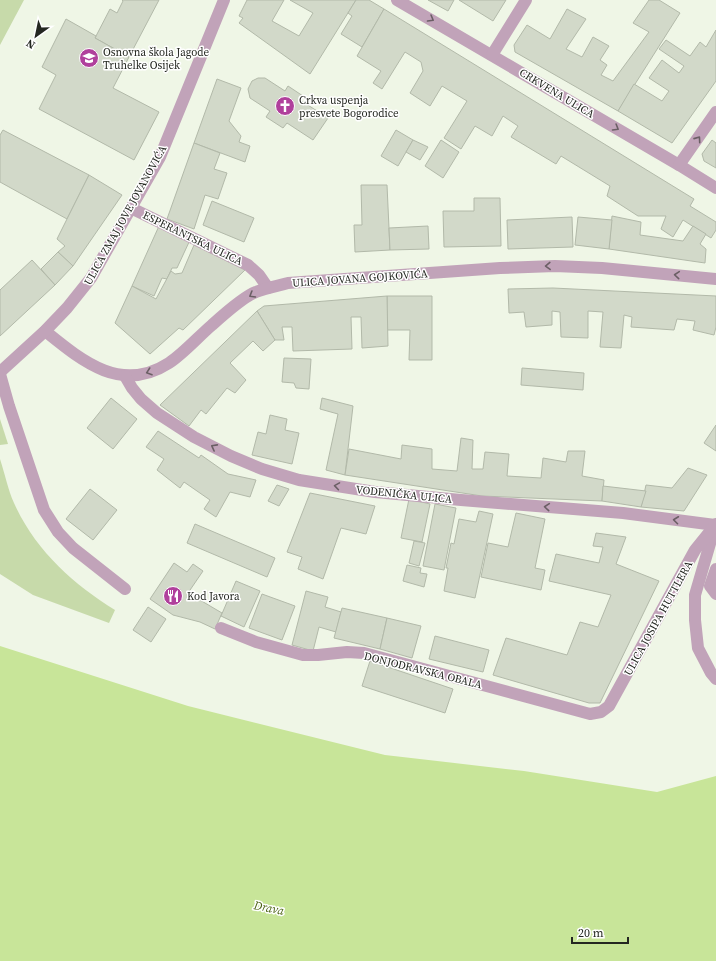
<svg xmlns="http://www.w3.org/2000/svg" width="716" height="961" font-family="'Source Serif 4',serif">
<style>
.green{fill:#c7daaa}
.water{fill:#c8e599}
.building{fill:#d2d9c9;stroke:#b2b9a9}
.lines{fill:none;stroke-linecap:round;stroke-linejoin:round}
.minor{stroke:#c1a3b9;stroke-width:12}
.oneway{stroke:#6b5f65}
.labels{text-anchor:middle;stroke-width:3;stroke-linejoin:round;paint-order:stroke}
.poi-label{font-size:11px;fill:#242721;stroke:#fff;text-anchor:start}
.street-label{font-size:11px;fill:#242721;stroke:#fff}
.water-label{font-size:12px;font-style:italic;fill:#4a6212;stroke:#fff}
</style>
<rect width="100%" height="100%" fill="#eff6e6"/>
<g class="green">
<polygon points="0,0 24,0 0,45"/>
<polygon points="0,419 8,444 0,445"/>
<path d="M0,459c5,15 8,31 14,44 21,47 59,81 101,107l-6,13 -76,-28 -33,-21z"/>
</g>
<polygon class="water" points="0,646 188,706 385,755 524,771 657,792 716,776 716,961 0,961"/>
<g class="building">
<polygon points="122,0 159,0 129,57 95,38 110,9 117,13 123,1"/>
<polygon points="247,0 284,0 272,21 299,36 313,13 290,0 356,0 310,74 239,23 243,18 239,16"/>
<polygon points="356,0 369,0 384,9 362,47 341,34 352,16 348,13"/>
<polygon points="428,0 454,0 448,11"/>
<polygon points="459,0 506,0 493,21"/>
<polygon points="649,0 659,0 680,13 618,111 515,52 514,45 527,25 550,39 567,9 586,19 566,49 582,57 593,37 609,46 600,60 607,65 601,75 613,81 649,32 633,23"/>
<polygon points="384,9 694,199 690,206 716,222 716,230 711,238 683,220 673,237 661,229 666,216 638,216 607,196 610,186 561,156 556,164 511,137 518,126 503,116 492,136 475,126 461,149 444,138 467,101 442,86 430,106 410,93 423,71 421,62 405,52 382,89 373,83 381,71 357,56"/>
<polygon points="66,19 96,36 95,38 129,57 113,88 159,112 134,160 39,109 56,75 42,67"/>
<polygon points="716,30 716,81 672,143 618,111 634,84 662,101 669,91 649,78 662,60 679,73 684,66 659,49 666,40 690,56 700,42 706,47"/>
<polygon points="258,78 265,78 285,91 288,86 303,96 300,100 328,118 313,140 287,123 283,128 266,117 270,111 250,98 248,89 252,81"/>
<polygon points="217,79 241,88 229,121 241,136 239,142 250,146 245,162 194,143"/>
<polygon points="3,130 89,175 67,219 0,182 0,135"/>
<polygon points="396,130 413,140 398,166 381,156"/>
<polygon points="413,140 428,147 420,160 406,152"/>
<polygon points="441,140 459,152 443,178 425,166"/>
<polygon points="712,140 716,143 716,168 704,161 702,154"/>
<polygon points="194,143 220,153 214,169 227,173 218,199 205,195 194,229 167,219"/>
<polygon points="89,175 122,195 73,266 58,252 65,246 57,239"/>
<polygon points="361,185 387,185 390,250 355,252 354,225 362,225"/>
<polygon points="474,198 500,198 501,246 444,247 443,211 474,211"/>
<polygon points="212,201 254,218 244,242 203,225"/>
<polygon points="612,216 641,222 640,235 683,241 693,226 706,234 700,244 706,249 705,263 609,249"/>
<polygon points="572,217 573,247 508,249 507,220"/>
<polygon points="578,217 612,220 609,249 575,245"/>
<polygon points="159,226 190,240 177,268 172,268 167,279 162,278 154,296 132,286"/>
<polygon points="428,226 429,249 390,250 389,228"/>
<polygon points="194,245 245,270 183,330 179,328 150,354 115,323 132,286 156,299 171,271 175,274 182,273"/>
<polygon points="58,252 73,266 55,285 41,269"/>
<polygon points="32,260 55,285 0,336 0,290"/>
<polygon points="553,288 716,296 716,327 714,335 693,330 695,321 677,319 674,330 631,327 632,317 624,315 621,348 600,347 603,312 588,311 588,338 561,337 560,312 552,311 552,325 526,327 524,312 509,313 508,289"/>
<polygon points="387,296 432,296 432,360 409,360 410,330 387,330"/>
<polygon points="387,296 388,346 362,348 361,317 351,317 352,349 293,351 292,327 282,327 284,340 275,340 257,311 264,306"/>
<polygon points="257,311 275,340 263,351 253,341 230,363 246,380 235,393 227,388 206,414 201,410 189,426 160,405"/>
<polygon points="284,358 311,359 309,389 296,388 294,383 282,382"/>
<polygon points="522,368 584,373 583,390 521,385"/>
<polygon points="111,398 137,419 113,449 87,428"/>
<polygon points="322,398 353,406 345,475 326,470 338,414 320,409"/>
<polygon points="270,415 287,419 285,430 299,433 292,464 252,455 258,432 266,434"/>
<polygon points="716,425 716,451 704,443"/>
<polygon points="158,431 199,458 201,455 228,474 256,480 250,497 230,492 216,517 204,509 210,500 184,482 180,488 157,470 164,459 146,447"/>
<polygon points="461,438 473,440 472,469 483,469 485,452 509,454 507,476 541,478 543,458 566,462 568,451 585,451 582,476 604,480 602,501 482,496 345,475 349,449 401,459 402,445 432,449 432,469 457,471"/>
<polygon points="688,468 707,475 684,511 641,507 646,485 672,488"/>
<polygon points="277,485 289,489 279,506 268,501"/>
<polygon points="603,486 646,491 641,507 602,501"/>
<polygon points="90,489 117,510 93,540 66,519"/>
<polygon points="310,493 375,506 366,534 341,528 323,579 298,569 302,557 287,552"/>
<polygon points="409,499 430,504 422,542 401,538"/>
<polygon points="435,504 456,508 444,570 423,566"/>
<polygon points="479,511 493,514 475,598 444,591 448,568 446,568 451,543 454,544 459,519 476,522"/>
<polygon points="516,513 545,519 535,568 545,570 541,590 481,577 488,543 508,547"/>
<polygon points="195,524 275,558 267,577 187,543"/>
<polygon points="596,533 626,537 616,564 659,581 600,703 589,703 493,675 506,638 567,655 580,622 598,627 611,595 549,581 556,554 599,563 603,547 593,546"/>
<polygon points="414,541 425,543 419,566 409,563"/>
<polygon points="174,563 187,572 193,564 203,571 188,593 222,613 215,629 200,622 173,615 150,599"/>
<polygon points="407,565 421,568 420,573 427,574 424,587 403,581"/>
<polygon points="236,581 260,591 244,627 221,616"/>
<polygon points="306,591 328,597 325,607 341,612 336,632 319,627 313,651 292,645"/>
<polygon points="262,594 295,606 282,640 249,628"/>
<polygon points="148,607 166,619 151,642 133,630"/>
<polygon points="342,608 387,618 380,649 334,638"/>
<polygon points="387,618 421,626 412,658 380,649"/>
<polygon points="435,636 489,650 483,672 429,659"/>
<polygon points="370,661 453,689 445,713 362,686"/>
</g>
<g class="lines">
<g class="minor">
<polyline points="397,0 679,165 716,188"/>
<polyline points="492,55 526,0"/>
<polyline points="679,165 716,112"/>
<polyline points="131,208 248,265 259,275 268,288"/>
<path d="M45,331c37,30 76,63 124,32 14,-9 30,-27 43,-38 10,-9 33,-29 44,-33 10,-4 21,-6 32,-9l212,-15 55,-2 47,2 114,11"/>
<polyline points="0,372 45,331 67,308 91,278 160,157 224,0"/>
<polyline points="0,374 9,406 44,510 58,532 73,548 125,589"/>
<polyline points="125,376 132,388 141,399 157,413 194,437 231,456 262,469 299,480 375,492 461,500 623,513 715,525"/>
<polyline points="714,530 695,595 695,620 698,648 711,673 716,679"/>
<polyline points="716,569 710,586 716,594"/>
<polyline points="221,628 256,642 303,655 318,655 347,652 364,653 590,714 601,712 609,706 695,550 716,524"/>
</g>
</g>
<defs><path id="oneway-chevron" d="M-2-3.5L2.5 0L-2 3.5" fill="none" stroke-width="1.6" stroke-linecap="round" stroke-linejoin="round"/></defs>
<g class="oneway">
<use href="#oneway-chevron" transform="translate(431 19) rotate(30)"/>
<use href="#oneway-chevron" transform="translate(616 128) rotate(31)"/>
<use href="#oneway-chevron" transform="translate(698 139) rotate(-55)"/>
<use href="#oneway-chevron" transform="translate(548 266) rotate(178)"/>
<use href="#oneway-chevron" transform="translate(677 275) rotate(-175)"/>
<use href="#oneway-chevron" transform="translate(252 295) rotate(149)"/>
<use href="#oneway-chevron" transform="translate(149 372) rotate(161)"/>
<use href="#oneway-chevron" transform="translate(214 447) rotate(-152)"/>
<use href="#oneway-chevron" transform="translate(337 486) rotate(-171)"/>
<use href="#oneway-chevron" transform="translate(547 507) rotate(-175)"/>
<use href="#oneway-chevron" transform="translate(676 520) rotate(-173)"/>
</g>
<defs>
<symbol id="school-disc" viewBox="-11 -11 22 22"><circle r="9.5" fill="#b0409c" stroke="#fff"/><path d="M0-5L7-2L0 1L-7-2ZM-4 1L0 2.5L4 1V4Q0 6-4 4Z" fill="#fff"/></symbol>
<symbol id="church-disc" viewBox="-11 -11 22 22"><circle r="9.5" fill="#b0409c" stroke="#fff"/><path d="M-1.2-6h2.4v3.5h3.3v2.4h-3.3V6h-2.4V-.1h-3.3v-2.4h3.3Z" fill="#fff"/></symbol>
<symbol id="restaurant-disc" viewBox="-11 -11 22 22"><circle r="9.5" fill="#b0409c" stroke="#fff"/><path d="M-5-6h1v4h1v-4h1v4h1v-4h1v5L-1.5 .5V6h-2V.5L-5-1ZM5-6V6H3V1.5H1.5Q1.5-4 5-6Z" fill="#fff"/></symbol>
</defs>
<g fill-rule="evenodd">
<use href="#school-disc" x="78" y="47" width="22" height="22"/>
<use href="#church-disc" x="274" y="95" width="22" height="22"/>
<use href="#restaurant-disc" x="162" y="585" width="22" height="22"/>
</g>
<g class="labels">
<g class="poi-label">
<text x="103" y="56">Osnovna škola Jagode<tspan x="103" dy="13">Truhelke Osijek</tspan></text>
<text x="299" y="104">Crkva uspenja<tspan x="299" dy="13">presvete Bogorodice</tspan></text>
<text x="187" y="600">Kod Javora</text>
</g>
<g class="street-label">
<text transform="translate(557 93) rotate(31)" y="4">CRKVENA ULICA</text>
<text transform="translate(125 215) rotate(-61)" y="4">ULICA ZMAJ JOVE JOVANOVIĆA</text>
<text transform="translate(193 238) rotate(26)" y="4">ESPERANTSKA ULICA</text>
<text transform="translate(360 278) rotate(-4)" y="4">ULICA JOVANA GOJKOVIĆA</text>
<text transform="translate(404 494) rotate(6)" y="4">VODENIČKA ULICA</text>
<text transform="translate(658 618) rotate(-61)" y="4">ULICA JOSIPA HUTTLERA</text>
<text transform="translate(423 670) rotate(14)" y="4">DONJODRAVSKA OBALA</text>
</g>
<g class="water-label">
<text transform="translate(269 908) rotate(11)" y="4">Drava</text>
</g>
</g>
<g transform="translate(36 36) rotate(213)" stroke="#ffffff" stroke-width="3" paint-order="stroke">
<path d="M0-3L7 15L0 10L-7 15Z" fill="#242721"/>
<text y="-6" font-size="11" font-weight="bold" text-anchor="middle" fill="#242721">N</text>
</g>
<path d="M572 937v6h56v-6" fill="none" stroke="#242721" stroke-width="2"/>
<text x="578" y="937" font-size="12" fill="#242721" stroke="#ffffff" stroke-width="3" paint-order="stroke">20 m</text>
</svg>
